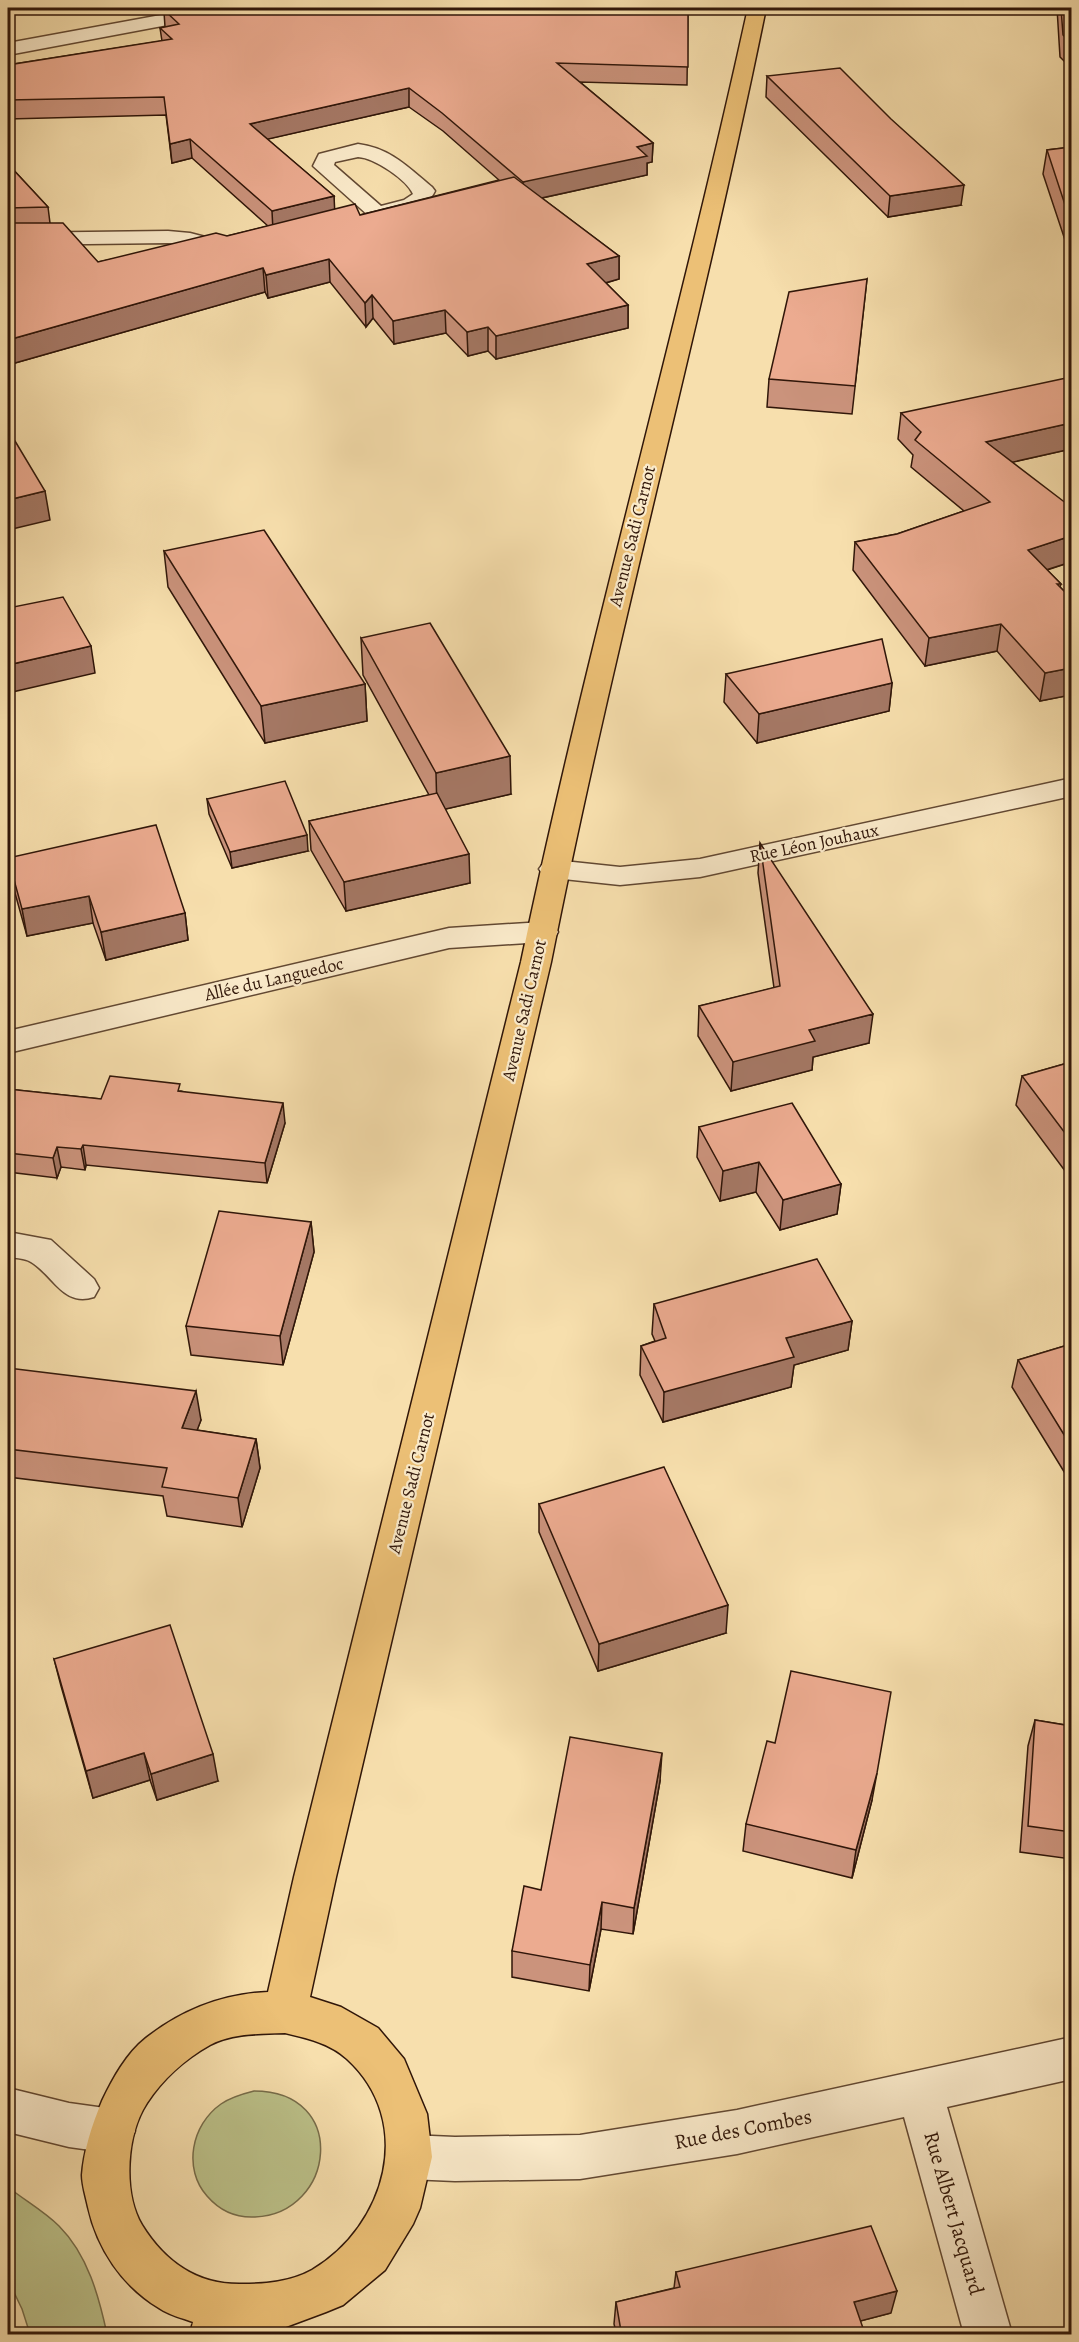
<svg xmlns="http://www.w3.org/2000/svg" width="1079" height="2342" font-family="Alegreya,serif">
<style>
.green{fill:#bcc28a;stroke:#766c4a;stroke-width:1.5}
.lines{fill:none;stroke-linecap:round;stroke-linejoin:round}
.minor-casing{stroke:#624832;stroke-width:3}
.major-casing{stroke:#301609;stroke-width:3}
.minor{fill:#faeaca;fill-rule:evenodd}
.major{fill:#ecc076;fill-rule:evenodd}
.wall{fill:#cb937c;stroke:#301609;stroke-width:1.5;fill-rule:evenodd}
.shaded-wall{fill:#a57865;stroke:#301609;stroke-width:1.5}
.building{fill:#ecab90;stroke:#301609;stroke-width:1.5}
.labels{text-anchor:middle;stroke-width:4.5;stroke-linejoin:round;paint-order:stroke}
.street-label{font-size:18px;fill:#301609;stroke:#faeaca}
.near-street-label{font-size:21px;fill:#301609;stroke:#faeaca}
</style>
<rect width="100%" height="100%" fill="#f7dfad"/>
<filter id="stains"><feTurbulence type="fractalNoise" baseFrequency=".00333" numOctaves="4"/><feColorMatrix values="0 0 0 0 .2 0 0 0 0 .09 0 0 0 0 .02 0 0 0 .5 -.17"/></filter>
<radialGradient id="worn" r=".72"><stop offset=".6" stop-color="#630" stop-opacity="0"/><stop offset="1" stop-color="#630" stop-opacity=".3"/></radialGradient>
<g class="green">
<path d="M254,2091c96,0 81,123 1,126 -19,1 -35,-6 -48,-21 -24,-27 -16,-71 14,-92 10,-7 21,-10 33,-13z"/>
<path d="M8,2187c16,13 36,24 51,39 29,29 40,71 48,108h-77l-8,-25 -14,-29z"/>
</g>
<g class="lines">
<defs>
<g id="minor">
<polygon points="199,8 235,8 232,12 226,14 8,55 8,43"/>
<path d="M358,144c32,4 50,23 74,43l3,4c-9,20 -45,31 -65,26l-57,-51 6,-12zM358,157c17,1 49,23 55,37l-9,6 -23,6 -47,-41 1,-3z"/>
<polygon points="168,231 190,233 240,246 243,251 240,256 232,257 189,245 168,243 8,245 8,233"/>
<polygon points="1072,778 1072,796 700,877 620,885 554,878 544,876 539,869 544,862 554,860 620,867 700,859"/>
<polygon points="543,922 554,925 558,932 554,939 543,942 449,948 8,1053 8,1031 449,928"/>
<path d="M8,1232l43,8 43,39 5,9 -5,9c-31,10 -40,-21 -63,-35 -6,-4 -16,-4 -23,-5z"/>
<polygon points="1072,2037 1072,2079 947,2107 1012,2334 964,2334 904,2117 737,2154 580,2179 455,2181 409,2179 393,2173 386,2157 393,2141 409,2135 455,2137 580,2135 737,2110"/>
<polygon points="8,2088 69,2103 112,2109 128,2115 135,2131 128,2147 112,2153 69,2147 8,2132"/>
</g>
<path id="major" d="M748,8h18c-65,319 -152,634 -215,954l-215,915 -26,120 31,10 37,21 26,31 23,55 5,43 -12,51 -7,16 -28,46 -42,35 -17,7 -51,19h-37v3h-48l3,-12c-11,-4 -24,-7 -34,-14 -37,-22 -62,-60 -71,-101 -2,-10 -6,-22 -6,-32 2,-26 10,-50 20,-74 11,-23 24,-47 44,-63 36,-28 77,-44 122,-46l26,-115 227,-915c67,-320 157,-634 227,-954zM285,2033c21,5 45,10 62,26 69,63 39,167 -35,211 -22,12 -46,14 -70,14 -45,1 -77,-22 -100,-59 -19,-32 -16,-90 5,-122 15,-23 38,-44 63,-58 23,-12 50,-11 75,-12z"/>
</defs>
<use href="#minor" class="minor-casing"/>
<use href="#major" class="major-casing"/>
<use href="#minor" class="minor"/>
<use href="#major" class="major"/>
</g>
<g class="wall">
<path d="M144,8h544l-1,77 -107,-3 73,61 -1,19 -5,1v12l-105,23 77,58v23l-13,4 22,22v23l-132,31 -8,-8 -20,5 -22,-23 -52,11 -21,-26 -7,9 -36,-45 -62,16 -3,-6 -257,73v-201l40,43 2,16 48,39 129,-26 41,-10 -76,-68 -20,5 -6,-48 -158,4v-54l154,-24 -2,-13 5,-1 -1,-15 -13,2zM409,107l34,24 56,49 -139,35 -26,-6v-13l-67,-57z"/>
<polygon points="1057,8 1071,8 1071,68 1060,57"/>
<polygon points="767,76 961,205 888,217 766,97"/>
<polygon points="1071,147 1071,258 1043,174 1047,150"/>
<polygon points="867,279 852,414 767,407 769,379"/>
<polygon points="901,413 1071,449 1012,462 1071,562 1047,570 1061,584 1060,587 1071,598 1071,695 1040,701 997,651 925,666 853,570 855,542 897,534 964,511 911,467 913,455 898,439"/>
<polygon points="164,551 365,684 367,721 265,743 168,587"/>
<polygon points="361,638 511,794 445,809 470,883 346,911 311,850 309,821 429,795 363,675"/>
<polygon points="726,674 892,683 889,711 757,743 724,702"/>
<polygon points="207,799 308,851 232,868 209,814"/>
<polygon points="760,843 869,1043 813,1057 812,1070 731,1091 698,1036 699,1006 774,988 758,873"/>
<polygon points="8,858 185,913 188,940 106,960 93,923 27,936 13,886"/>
<polygon points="1071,1062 1071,1179 1016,1105 1022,1076"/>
<polygon points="8,1089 101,1099 181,1091 285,1123 267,1183 86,1165 85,1170 61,1167 57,1178 8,1172"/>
<polygon points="699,1127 841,1184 837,1214 780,1230 756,1192 720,1201 697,1157"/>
<polygon points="311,1222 314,1252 283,1365 191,1355 186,1326"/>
<polygon points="654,1304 852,1321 848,1350 794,1365 791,1387 663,1422 640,1375 641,1346 655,1341 652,1334"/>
<polygon points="1071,1344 1071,1483 1012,1387 1018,1360"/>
<polygon points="8,1368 201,1420 197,1430 256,1439 260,1468 242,1527 167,1516 163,1496 8,1477"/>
<polygon points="539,1504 726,1633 598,1671 539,1532"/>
<polygon points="54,1659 218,1781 157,1800 150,1780 93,1798 61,1686"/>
<polygon points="1035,1720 1071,1726 1071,1859 1020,1852 1028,1746"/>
<polygon points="660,1781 633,1934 601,1929 589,1991 512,1977 512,1951 541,1890"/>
<polygon points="872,1800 852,1878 743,1851 746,1824"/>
<polygon points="676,2272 891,2313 860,2321 616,2332 614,2324 616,2302 674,2288"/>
</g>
<g class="shaded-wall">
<polygon points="151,8 189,8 164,10 164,12 151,14"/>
<polygon points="409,88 409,107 251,143 250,124"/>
<polygon points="190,139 192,158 172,163 170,144"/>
<polygon points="653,143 652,162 647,163 647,175 523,202 523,182 637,147"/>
<polygon points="964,185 961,205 888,217 890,196"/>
<polygon points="334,196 335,216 273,231 272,211"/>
<polygon points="619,256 619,279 587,288 587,264"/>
<polygon points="329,259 330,282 268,298 266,275"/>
<polygon points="263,268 265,292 8,365 8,340"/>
<polygon points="372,295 373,318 366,327 365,303"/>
<polygon points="628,305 628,328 496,359 496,336"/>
<polygon points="445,310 446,333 394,344 393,321"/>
<polygon points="488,327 488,351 468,356 467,332"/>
<polygon points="1071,423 1071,449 982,469 986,442"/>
<polygon points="45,491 50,520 8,530 8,500"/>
<polygon points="1071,536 1071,562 1024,577 1028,550"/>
<polygon points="1001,624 997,651 925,666 929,638"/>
<polygon points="91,646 95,673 8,693 8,665"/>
<polygon points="1071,668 1071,695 1040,701 1045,673"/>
<polygon points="892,683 889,711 757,743 759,714"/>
<polygon points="365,684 367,721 265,743 261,706"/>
<polygon points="510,756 511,794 437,811 436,773"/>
<polygon points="307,835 308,851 232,868 230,852"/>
<polygon points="469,854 470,883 346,911 344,882"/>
<polygon points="89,896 93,923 27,936 22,909"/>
<polygon points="185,913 188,940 106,960 101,932"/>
<polygon points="873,1014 869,1043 813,1057 812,1070 731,1091 733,1062 809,1030"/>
<polygon points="283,1103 285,1123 267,1183 265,1163"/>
<polygon points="83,1145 86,1165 85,1170 81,1149"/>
<polygon points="57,1147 61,1167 57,1178 53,1158"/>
<polygon points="759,1162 756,1192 720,1201 723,1171"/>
<polygon points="841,1184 837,1214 780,1230 783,1200"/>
<polygon points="311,1222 314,1252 283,1365 280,1336"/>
<polygon points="852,1321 848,1350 794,1365 791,1387 663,1422 664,1392 786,1338"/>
<polygon points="196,1391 201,1420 187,1457 182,1428"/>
<polygon points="256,1439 260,1468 242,1527 238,1498"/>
<polygon points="728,1605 726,1633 598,1671 599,1644"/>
<polygon points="144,1753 150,1780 93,1798 86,1771"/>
<polygon points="662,1753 660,1781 633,1934 634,1908"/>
<polygon points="213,1754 218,1781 157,1800 151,1774"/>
<polygon points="877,1773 872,1800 852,1878 856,1850"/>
<polygon points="602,1902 601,1929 589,1991 590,1965"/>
<polygon points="897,2291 891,2313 849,2324 854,2302"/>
</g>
<g class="building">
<polygon points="175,8 688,8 688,67 557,63 653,143 637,147 647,156 523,182 442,113 409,88 250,124 334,196 272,211 190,139 170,144 164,97 8,100 8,65 172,39 160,28 179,24 164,10"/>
<polygon points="1061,8 1071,8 1071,43 1063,35"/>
<polygon points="840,68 891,119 964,185 890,196 767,76"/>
<polygon points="1071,147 1071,223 1047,150"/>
<polygon points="8,164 48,207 8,208"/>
<polygon points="514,177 619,256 587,264 628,305 496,336 488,327 467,332 445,310 393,321 372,295 365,303 329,259 266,275 263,268 8,340 8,223 63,223 98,262 216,233 227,236 355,204 360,215"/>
<polygon points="867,279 855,386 769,379 789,292"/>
<polygon points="1071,377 1071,423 986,442 1071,507 1071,536 1028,550 1061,584 1057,584 1071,598 1071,668 1045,673 1001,624 929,638 855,542 897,534 990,502 915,440 921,432 901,413"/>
<polygon points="15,441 45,491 8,500 8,446"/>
<polygon points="264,530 365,684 261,706 164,551"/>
<polygon points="63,597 91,646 8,665 8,608"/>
<polygon points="430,623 510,756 436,773 361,638"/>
<polygon points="882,639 892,683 759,714 726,674"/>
<polygon points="285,781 307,835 230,852 207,799"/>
<polygon points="437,793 469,854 344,882 309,821"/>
<polygon points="156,825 185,913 101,932 89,896 22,909 8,858"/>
<polygon points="760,843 873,1014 809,1030 815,1041 733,1062 699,1006 780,986"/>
<polygon points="1071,1062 1071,1141 1022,1076"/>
<polygon points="110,1076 180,1084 178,1091 283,1103 265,1163 83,1145 81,1149 57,1147 53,1158 8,1153 8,1089 101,1099"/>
<polygon points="792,1103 841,1184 783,1200 759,1162 723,1171 699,1127"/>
<polygon points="219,1211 311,1222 280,1336 186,1326"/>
<polygon points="817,1259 852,1321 786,1338 794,1357 664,1392 641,1346 666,1338 654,1304"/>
<polygon points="1071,1344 1071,1446 1018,1360"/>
<polygon points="8,1368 196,1391 182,1428 256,1439 238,1498 162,1487 167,1468 8,1449"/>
<polygon points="664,1467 728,1605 599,1644 539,1504"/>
<polygon points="170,1625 213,1754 151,1774 144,1753 86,1771 54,1659"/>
<polygon points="791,1671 891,1692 877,1773 856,1850 746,1824 767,1741 775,1743"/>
<polygon points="1035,1720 1071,1726 1071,1832 1028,1826"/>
<polygon points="570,1737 662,1753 634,1908 602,1902 590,1965 512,1951 524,1886 541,1890"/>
<polygon points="871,2226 897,2291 854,2302 865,2334 607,2334 621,2331 616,2302 680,2287 676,2272"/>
</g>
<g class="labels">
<g class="street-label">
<text transform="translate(632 536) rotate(-76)" y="6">Avenue Sadi Carnot</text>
<text transform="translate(814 843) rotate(-12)" y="6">Rue Léon Jouhaux</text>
<text transform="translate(274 979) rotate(-13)" y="6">Allée du Languedoc</text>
<text transform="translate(524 1010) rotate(-77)" y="6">Avenue Sadi Carnot</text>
<text transform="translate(411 1483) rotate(-76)" y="6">Avenue Sadi Carnot</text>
</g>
<g class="near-street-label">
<text transform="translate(743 2129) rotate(-11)" y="7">Rue des Combes</text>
<text transform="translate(954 2213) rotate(74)" y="7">Rue Albert Jacquard</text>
</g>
</g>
<rect width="1079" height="2342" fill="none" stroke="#f7dfad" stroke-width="30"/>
<rect x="9" y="9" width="1061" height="2324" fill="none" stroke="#301609" stroke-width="3"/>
<rect x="15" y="15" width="1049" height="2312" fill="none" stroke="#301609" stroke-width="1.5"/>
<rect width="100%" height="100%" filter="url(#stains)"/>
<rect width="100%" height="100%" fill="url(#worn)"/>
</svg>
